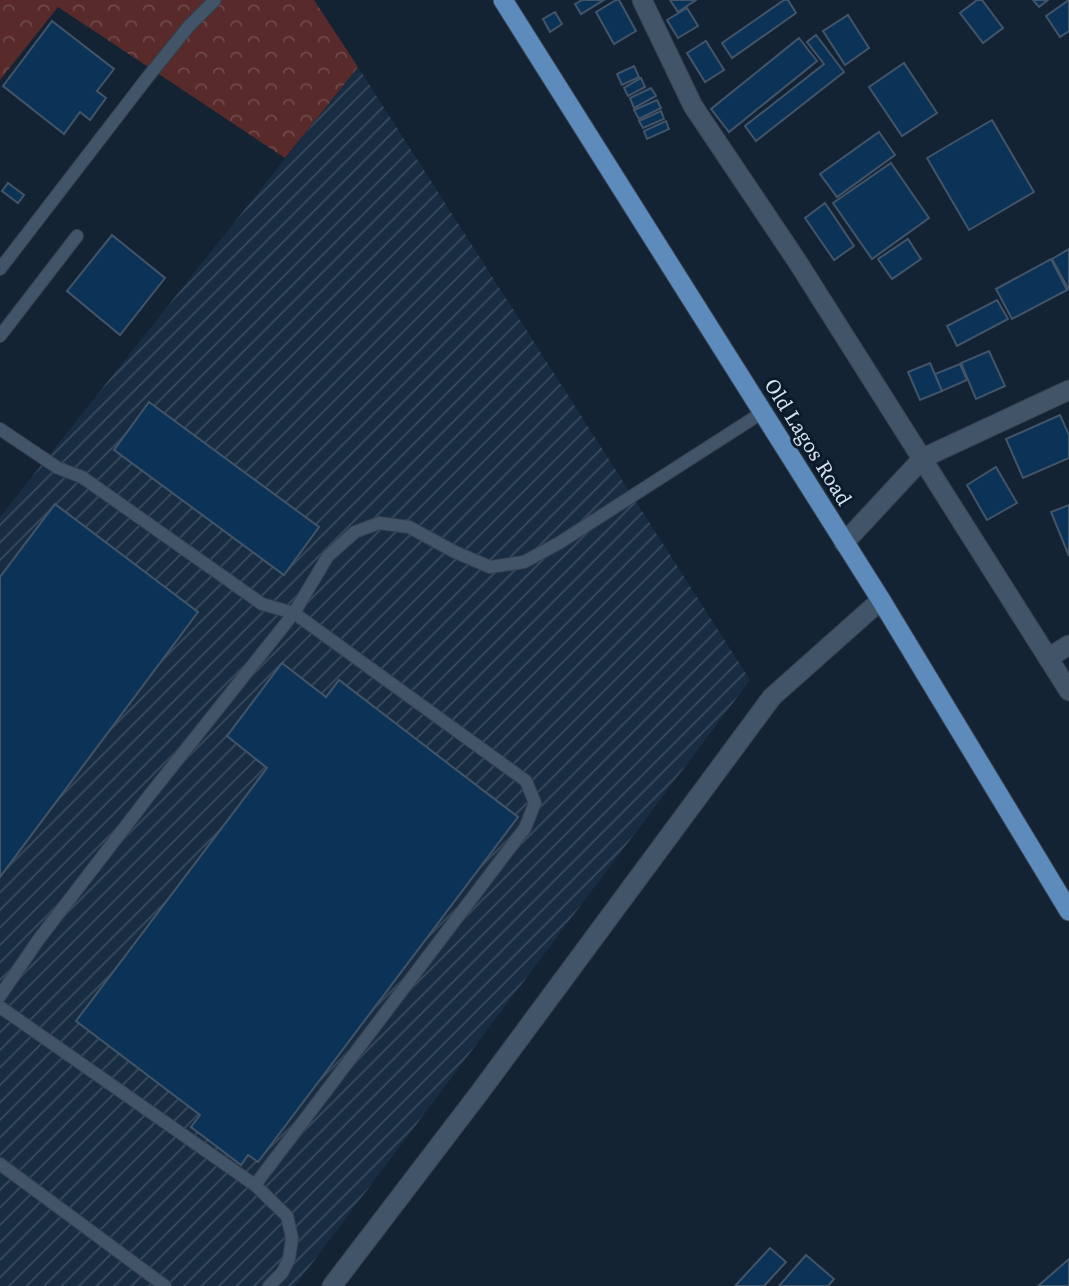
<svg xmlns="http://www.w3.org/2000/svg" width="1069" height="1286" font-family="'Source Serif 4',serif">
<style>
.industrial{fill:url(#industrial-furrows)}
.forest{fill:url(#forest-crowns)}
.building{fill:#0b3358;stroke:#435468;stroke-width:2}
.lines{fill:none;stroke-linecap:round;stroke-linejoin:round}
.service-casing{stroke:#353f4e;stroke-width:14}
.minor-casing{stroke:#353f4e;stroke-width:21}
.primary-casing{stroke:#353f4e;stroke-width:21}
.service{stroke:#425467;stroke-width:12}
.minor{stroke:#425467;stroke-width:19}
.primary{stroke:#5c8bbc;stroke-width:19}
.labels{text-anchor:middle;stroke-width:6;stroke-linejoin:round;paint-order:stroke}
.street-label{font-size:21px;fill:#d8e2ee;stroke:#0a1a2a}
</style>
<defs>
<pattern id="industrial-furrows" width="10" height="10" patternUnits="userSpaceOnUse" patternTransform="scale(1.75)"><rect width="10" height="10" fill="#182d42"/><path d="M-1 1l2-2M0 10L10 0M9 11l2-2" fill="none" stroke="#394b5e"/></pattern>
<pattern id="forest-crowns" width="20" height="18" patternUnits="userSpaceOnUse" patternTransform="scale(1.75)"><rect width="20" height="18" fill="#582a2a"/><path d="M2 6a3 3 0 1 1 6 0M12 15a3 3 0 1 1 6 0" fill="none" stroke="#6f4949"/></pattern>
</defs>
<rect width="100%" height="100%" fill="#132334"/>
<polygon class="industrial" points="358,67 750,680 295,1286 0,1286 0,517"/>
<polygon class="forest" points="0,0 314,0 358,67 285,158 58,7 0,80"/>
<g class="building">
<polygon points="582,0 604,0 581,14 575,4"/>
<polygon points="616,0 619,0 636,31 614,44 596,12"/>
<polygon points="670,0 696,0 678,12"/>
<polygon points="784,0 788,0 796,13 732,58 722,43"/>
<polygon points="977,0 982,0 1003,28 983,43 960,13"/>
<polygon points="1033,0 1048,0 1039,7"/>
<polygon points="1069,0 1069,31 1060,37 1046,16"/>
<polygon points="687,8 698,26 678,38 667,20"/>
<polygon points="555,12 562,24 550,32 543,19"/>
<polygon points="848,15 869,48 845,65 823,31"/>
<polygon points="52,21 114,69 97,91 106,98 90,120 80,112 64,134 3,86"/>
<polygon points="816,35 844,72 756,141 745,126 824,64 807,42"/>
<polygon points="799,38 817,61 729,132 711,109"/>
<polygon points="706,41 724,70 705,82 687,53"/>
<polygon points="904,63 937,113 902,136 869,87"/>
<polygon points="634,66 639,77 622,85 617,74"/>
<polygon points="641,78 645,87 628,96 624,88"/>
<polygon points="651,88 656,96 634,108 630,98"/>
<polygon points="657,100 661,108 639,119 634,110"/>
<polygon points="661,111 664,119 643,128 639,121"/>
<polygon points="992,120 1034,192 969,230 927,158"/>
<polygon points="666,121 669,129 647,139 644,131"/>
<polygon points="879,132 895,155 837,197 820,174"/>
<polygon points="891,163 929,218 872,259 833,203"/>
<polygon points="8,183 24,195 18,203 2,191"/>
<polygon points="825,203 854,246 834,260 805,218"/>
<polygon points="112,235 165,278 120,335 67,291"/>
<polygon points="908,239 921,259 892,279 878,259"/>
<polygon points="1069,249 1069,290 1052,259"/>
<polygon points="1051,259 1067,290 1012,319 996,289"/>
<polygon points="997,300 1008,319 957,346 947,326"/>
<polygon points="989,351 1005,386 976,399 961,363"/>
<polygon points="930,363 942,391 920,400 908,372"/>
<polygon points="960,364 967,380 942,391 935,374"/>
<polygon points="149,402 319,527 284,575 114,450"/>
<polygon points="1060,415 1069,435 1069,458 1023,478 1006,439"/>
<polygon points="996,467 1017,503 987,520 967,485"/>
<polygon points="55,504 198,612 0,877 0,577"/>
<polygon points="1069,505 1069,556 1051,512"/>
<polygon points="282,663 326,697 339,680 518,817 258,1162 248,1155 241,1165 191,1127 200,1115 76,1021 267,768 227,736"/>
<polygon points="770,1248 786,1262 764,1286 735,1286"/>
<polygon points="806,1255 834,1279 828,1286 779,1286"/>
<polygon points="1069,1259 1069,1286 1038,1286"/>
</g>
<g class="lines">
<defs>
<g id="service">
<polyline points="0,269 147,78 189,26 215,0"/>
<polyline points="0,336 77,236"/>
<polyline points="0,429 58,468 82,477 262,604 294,613 526,781 535,803 525,828 255,1185"/>
<polyline points="0,996 39,939 148,797 294,613 328,556 355,532 379,523 409,527 455,552 490,567 524,562 559,543 763,412"/>
<polyline points="0,1007 255,1185 287,1216 292,1238 289,1259 282,1273 269,1286"/>
<polyline points="0,1164 165,1286"/>
</g>
<g id="minor">
<polyline points="642,0 693,106 797,261 1069,691"/>
<polyline points="844,543 923,458 1069,390"/>
<polyline points="1048,658 1069,645"/>
<polyline points="332,1286 480,1092 772,697 881,600"/>
</g>
<polyline id="primary" points="503,0 881,600 1069,911"/>
</defs>
<use href="#service" class="service-casing"/>
<use href="#minor" class="minor-casing"/>
<use href="#primary" class="primary-casing"/>
<use href="#service" class="service"/>
<use href="#minor" class="minor"/>
<use href="#primary" class="primary"/>
</g>
<g class="labels">
<g class="street-label">
<text transform="translate(808 442) rotate(58)" y="7">Old Lagos Road</text>
</g>
</g>
</svg>
